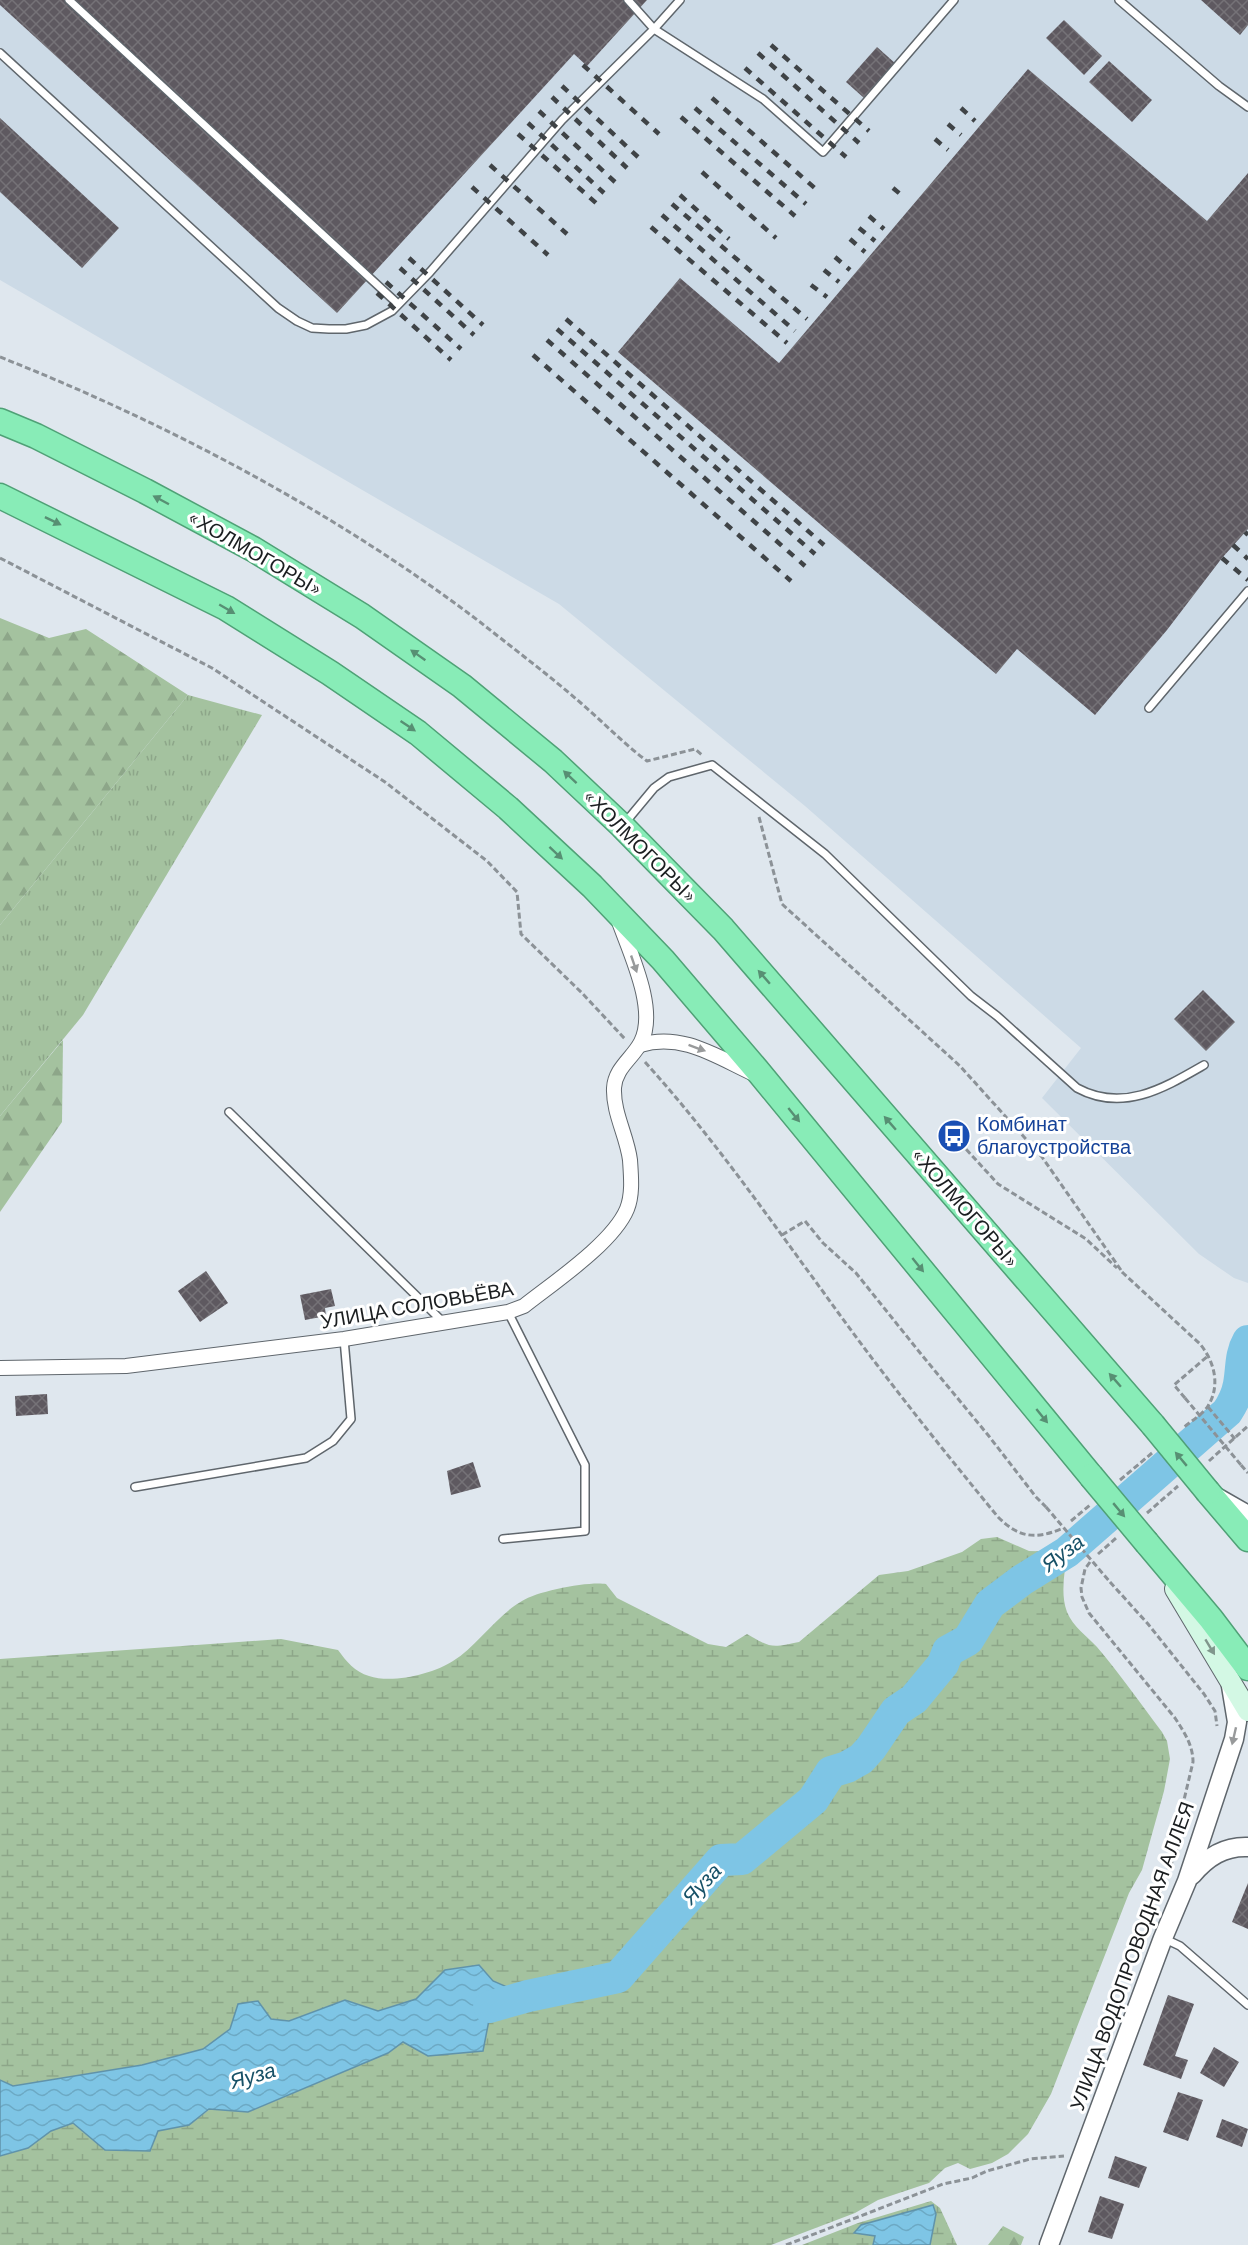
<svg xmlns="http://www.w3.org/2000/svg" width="1248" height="2245" font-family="Barlow,sans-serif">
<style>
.built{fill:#ccdae6}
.grass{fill:url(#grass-tufts)}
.forest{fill:url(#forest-firs)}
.wetland{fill:url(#wetland-marsh)}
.water{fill:url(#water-waves);stroke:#6093aa;stroke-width:1.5}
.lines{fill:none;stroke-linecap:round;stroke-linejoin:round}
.river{stroke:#7ec5e5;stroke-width:32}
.building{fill:url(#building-cross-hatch)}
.service-casing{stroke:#5f666c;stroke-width:10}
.minor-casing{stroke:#5f666c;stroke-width:16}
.tertiary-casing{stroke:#5f666c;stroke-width:21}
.secondary-casing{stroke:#5f666c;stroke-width:22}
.trunk-casing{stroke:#4fa176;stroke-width:27}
.path{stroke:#8c9297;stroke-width:3;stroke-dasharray:6 3;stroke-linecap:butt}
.service{stroke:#fff;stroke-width:7}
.minor{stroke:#fff;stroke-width:14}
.tertiary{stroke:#fff;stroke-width:18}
.secondary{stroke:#d3f8e4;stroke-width:20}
.trunk{stroke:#88ecb7;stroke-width:24}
.rail{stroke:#3f4346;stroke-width:4.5;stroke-dasharray:8 8;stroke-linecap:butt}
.trunk-bridge-casing{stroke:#4fa176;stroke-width:27;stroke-linecap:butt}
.path-bridge{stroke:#8c9297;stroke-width:3;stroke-dasharray:6 3;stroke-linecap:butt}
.trunk-bridge{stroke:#88ecb7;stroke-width:24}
.oneway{fill:#578f73}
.oneway2{fill:#989a9b}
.oneway3{fill:#80968c}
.labels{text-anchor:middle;stroke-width:6;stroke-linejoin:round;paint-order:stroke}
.street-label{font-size:20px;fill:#1b1e20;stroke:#fff}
.transit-label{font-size:20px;fill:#164399;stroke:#fff;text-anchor:start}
.water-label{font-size:21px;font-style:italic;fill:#175167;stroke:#fff}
</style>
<defs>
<pattern id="grass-tufts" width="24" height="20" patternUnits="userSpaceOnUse" patternTransform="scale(1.5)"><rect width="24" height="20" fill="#a4c29f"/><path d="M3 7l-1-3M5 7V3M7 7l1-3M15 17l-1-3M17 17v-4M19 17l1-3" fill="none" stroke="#8da689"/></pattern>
<pattern id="forest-firs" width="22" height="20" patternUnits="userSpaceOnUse" patternTransform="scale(1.5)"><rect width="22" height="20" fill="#a4c29f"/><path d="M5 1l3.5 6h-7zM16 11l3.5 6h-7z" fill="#8da689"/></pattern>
<pattern id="wetland-marsh" width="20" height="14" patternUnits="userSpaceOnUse" patternTransform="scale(1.5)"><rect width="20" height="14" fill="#a4c29f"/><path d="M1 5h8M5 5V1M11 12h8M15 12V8" fill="none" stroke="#8da689"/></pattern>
<pattern id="water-waves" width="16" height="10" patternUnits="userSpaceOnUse" patternTransform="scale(1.5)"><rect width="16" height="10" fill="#7ec5e5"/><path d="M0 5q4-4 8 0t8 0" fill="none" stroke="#6ca9c4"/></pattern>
<pattern id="building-cross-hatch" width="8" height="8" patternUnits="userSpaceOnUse" patternTransform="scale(1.5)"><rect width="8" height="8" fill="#5e5960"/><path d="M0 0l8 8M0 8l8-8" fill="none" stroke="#757277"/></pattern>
</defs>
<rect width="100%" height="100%" fill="#dfe7ee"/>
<polygon class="built" points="0,0 1248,0 1248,1283 1234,1278 1199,1254 1042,1098 1081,1048 805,806 559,604 0,280"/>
<polygon class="grass" points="188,695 262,715 83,1015 0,1116 0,925"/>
<g class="forest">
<polygon points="0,618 49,638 86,629 188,695 0,925"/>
<polygon points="63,1040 62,1122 0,1212 0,1116"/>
<polygon points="1003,2226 1024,2237 1021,2245 988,2245"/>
</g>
<g class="wetland">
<path d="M997,1537l32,14 38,1c-2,20 -7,41 0,60 6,15 20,24 30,35 23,27 44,57 65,85l5,9 3,18 -6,32 -22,79 -13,23 -78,201 -23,40 -20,20 -16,9 -22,6 -12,-6 -13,5 -16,15 -51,17 -23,13 -84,32h-771v-89l28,-8 23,-17 22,-8 32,27 53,-19 31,-6 21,-16 38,3 140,-59 15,-11 25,14 61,-36 25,-9 -35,-46 -34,5 -29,29 -38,12 -33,-11 -56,21 -18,-2 -13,-18 -19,3 -9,25 -27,20 -61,16 -129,21 -13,-6v-421l281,-20 57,11c8,11 17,22 31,26 23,8 64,-2 84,-15 24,-15 44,-46 69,-60 15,-10 67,-20 84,-17l11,14 91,46 18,3 21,-13c24,14 24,14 52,8l80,-67 29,-4 54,-19 19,-13z"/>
<polygon points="931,2201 940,2208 957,2245 930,2245 936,2214 875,2236 873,2245 802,2245 858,2223"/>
</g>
<g class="water">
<path d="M479,1965l14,16 35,15c-8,15 -23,18 -39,24l-6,31 -55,5 -25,-14 -15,11 -140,59 -39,-3 -20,16 -31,6 -8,20 -45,-1 -32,-27 -22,8 -23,17 -28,8v-76l13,6 129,-21 61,-16 27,-20 8,-25 20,-3 13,18 18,2 56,-21 33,11 38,-12 29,-29z"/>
<polygon points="933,2205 936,2214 930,2245 873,2245 875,2236 854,2233 861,2225"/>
</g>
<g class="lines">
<path class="river" d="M489,2007l39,-11 90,-19 103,-117 21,-1 71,-59 18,-28 16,-5 14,-8 10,-11 25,-37 18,-12 29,-35 5,-13 20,-11 22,-36 32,-24 45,-28 160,-140c6,-9 10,-17 12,-28 3,-16 1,-29 9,-43"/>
</g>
<g class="building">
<polygon points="0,0 647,0 587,66 574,54 337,313 0,5"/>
<polygon points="1201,0 1248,0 1248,25 1240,35"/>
<polygon points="1064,20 1102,56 1084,75 1046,38"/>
<polygon points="877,47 896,64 864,98 846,82"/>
<polygon points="1109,61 1152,100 1132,122 1089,82"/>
<polygon points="1028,69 1207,221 1248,173 1248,529 1222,558 1167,630 1095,715 1017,649 996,674 618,352 680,278 779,363"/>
<polygon points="0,118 119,228 82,268 0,192"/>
<polygon points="1203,990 1235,1022 1206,1051 1174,1019"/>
<polygon points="206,1271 228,1303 200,1322 178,1291"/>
<polygon points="331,1289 335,1306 325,1308 326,1316 305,1320 300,1295"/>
<polygon points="47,1394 48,1414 16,1416 15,1396"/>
<polygon points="473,1462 481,1487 451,1495 447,1471"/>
<polygon points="1248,1883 1248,1929 1232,1922"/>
<polygon points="1168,1995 1194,2004 1175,2056 1188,2060 1181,2079 1143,2065"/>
<polygon points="1214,2047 1239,2062 1224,2087 1200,2073"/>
<polygon points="1178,2092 1203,2100 1188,2141 1163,2132"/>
<polygon points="1222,2119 1248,2129 1242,2147 1216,2137"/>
<polygon points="1115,2156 1147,2167 1139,2188 1108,2178"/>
<polygon points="1100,2196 1124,2204 1112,2239 1088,2232"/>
</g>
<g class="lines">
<defs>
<g id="service">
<polyline points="69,0 398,304"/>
<polyline points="680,0 654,29 763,99 823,152 954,0"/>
<polyline points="1119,0 1219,86 1248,107"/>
<polyline points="0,53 278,308 297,321 312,328 329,329 346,329 366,325 392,311 430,272 562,120 654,29 628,0"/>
<polyline points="1149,708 1248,591"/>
<path d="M624,824l30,-36 15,-11 43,-12 113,89 146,142 26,20 80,72c46,25 87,0 127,-23"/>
<polyline points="229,1112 443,1322"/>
<polyline points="135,1487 306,1458 333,1441 351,1419 344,1339"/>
<polyline points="503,1539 585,1531 585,1465 508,1312"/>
<polyline points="1165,1939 1180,1946 1248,2005"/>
</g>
<g id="minor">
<path d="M640,1045c42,-13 77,12 114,29"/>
<path d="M0,1368l126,-2 218,-27 164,-27 16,-6c29,-23 89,-63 103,-97 6,-15 4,-33 3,-49 -3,-24 -17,-47 -16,-72 1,-20 19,-30 27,-46 17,-33 -12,-91 -23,-123"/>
</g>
<g id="tertiary">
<polyline points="1218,1498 1248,1515"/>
<path d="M1192,1875c15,-18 32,-29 56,-28"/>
<polyline points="1049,2245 1163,1938 1187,1881 1234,1739 1237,1722 1231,1686"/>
</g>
<polyline id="secondary" points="1175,1589 1248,1711"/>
<g id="trunk">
<polyline points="0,421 36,436 145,491 253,549 362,616 462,686 553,761 622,826 723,929 1153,1425"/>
<polyline points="0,496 226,608 330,673 418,733 508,808 592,886 663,960 757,1070 1091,1476"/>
<polyline points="1208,1492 1248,1539"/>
<polyline points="1147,1543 1211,1619 1248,1668"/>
</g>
</defs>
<use href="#service" class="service-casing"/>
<use href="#minor" class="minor-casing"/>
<use href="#tertiary" class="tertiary-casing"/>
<use href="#secondary" class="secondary-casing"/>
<use href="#trunk" class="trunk-casing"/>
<g class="path">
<path d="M0,357c167,66 337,156 480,265 34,27 70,54 102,82 22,19 42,40 65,57l48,-12 7,6"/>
<polyline points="0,558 212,668 385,782 487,861 517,892 521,934 582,993 625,1039"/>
<polyline points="759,817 782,904 960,1066 1042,1157 1123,1273"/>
<path d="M645,1062c66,73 121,152 179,231 55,77 114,151 174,224 20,20 36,23 63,12"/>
<polyline points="954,1136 998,1184 1086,1239 1117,1268"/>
<polyline points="782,1235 805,1221 823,1243 856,1273 921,1354 988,1435 1036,1497 1046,1507"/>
<path d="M1122,1272l78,72c14,17 21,41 8,62 -5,8 -18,16 -25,22"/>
<polyline points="1185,1398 1174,1385 1209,1355"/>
<polyline points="1208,1407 1235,1439"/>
<polyline points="1209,1461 1248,1426"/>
<polyline points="1241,1465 1248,1473"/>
<polyline points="1120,1480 1152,1453"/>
<polyline points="1147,1513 1178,1486"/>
<polyline points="1071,1521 1090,1505"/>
<polyline points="1098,1554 1116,1538"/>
<path d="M1090,1562l-5,7 -4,19 1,9 7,16 86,105c9,14 18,27 18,44l-28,118 -20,50"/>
<polyline points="1110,1582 1148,1624 1204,1694 1215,1711 1217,1726"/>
<polyline points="1170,1867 1177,1848"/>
<polyline points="786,2245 943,2184 972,2178 987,2171 1030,2159 1064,2156"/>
</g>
<use href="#service" class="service"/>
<use href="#minor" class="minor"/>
<use href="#tertiary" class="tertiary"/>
<use href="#secondary" class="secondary"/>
<use href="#trunk" class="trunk"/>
<g class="rail">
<polyline points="771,45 869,131"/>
<polyline points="758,53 859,143"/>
<polyline points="583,65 659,134"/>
<polyline points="745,68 846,157"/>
<polyline points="562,86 638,157"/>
<polyline points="552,97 627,168"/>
<polyline points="712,98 817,190"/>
<polyline points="695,108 806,204"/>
<polyline points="961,108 975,121"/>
<polyline points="539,111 615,182"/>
<polyline points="681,117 795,216"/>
<polyline points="528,123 604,193"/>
<polyline points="948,124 961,135"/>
<polyline points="518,134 596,203"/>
<polyline points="935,139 948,150"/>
<polyline points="490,165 567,234"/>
<polyline points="702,172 776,238"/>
<polyline points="472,187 548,255"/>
<polyline points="893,188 905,198"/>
<polyline points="680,195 729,239"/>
<polyline points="672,204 807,319"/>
<polyline points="662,215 795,331"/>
<polyline points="869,216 884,229"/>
<polyline points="651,227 787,343"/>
<polyline points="859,228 875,241"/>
<polyline points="850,239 865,252"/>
<polyline points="835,257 850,270"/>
<polyline points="409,258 483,325"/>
<polyline points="400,268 474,335"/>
<polyline points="824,270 839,282"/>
<polyline points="386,282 461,349"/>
<polyline points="811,285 827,297"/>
<polyline points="377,293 451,360"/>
<polyline points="566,319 824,545"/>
<polyline points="557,329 815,554"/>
<polyline points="547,340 805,566"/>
<polyline points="533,355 791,581"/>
<polyline points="1245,532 1248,535"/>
<polyline points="1233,545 1248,559"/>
<polyline points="1222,558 1248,580"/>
</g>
<defs>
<g id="trunk-bridge">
<polyline points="1153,1425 1208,1492"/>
<polyline points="1091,1476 1147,1543"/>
</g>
</defs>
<use href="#trunk-bridge" class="trunk-bridge-casing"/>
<g class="path-bridge">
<polyline points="1185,1398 1241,1465"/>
<polyline points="1046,1507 1110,1582"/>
</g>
<use href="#trunk-bridge" class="trunk-bridge"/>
</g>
<defs><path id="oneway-solid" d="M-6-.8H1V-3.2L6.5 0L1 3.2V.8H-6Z" transform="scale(1.5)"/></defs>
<g class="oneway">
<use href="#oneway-solid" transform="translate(161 500) rotate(-152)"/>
<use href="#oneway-solid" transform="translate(53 521) rotate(26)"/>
<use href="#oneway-solid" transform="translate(227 609) rotate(30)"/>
<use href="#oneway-solid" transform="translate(418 655) rotate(-145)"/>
<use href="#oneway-solid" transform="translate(408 726) rotate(34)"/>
<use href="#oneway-solid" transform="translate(570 777) rotate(-137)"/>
<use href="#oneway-solid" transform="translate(556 853) rotate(43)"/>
<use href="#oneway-solid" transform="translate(764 977) rotate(-131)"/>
<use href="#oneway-solid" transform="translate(794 1115) rotate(51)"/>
<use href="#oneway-solid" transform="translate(890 1123) rotate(-131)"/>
<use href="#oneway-solid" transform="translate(918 1265) rotate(51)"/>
<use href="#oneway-solid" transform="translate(1115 1380) rotate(-131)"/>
<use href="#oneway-solid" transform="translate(1042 1416) rotate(51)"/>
<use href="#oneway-solid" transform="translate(1181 1459) rotate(-130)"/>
<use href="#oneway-solid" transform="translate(1119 1510) rotate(50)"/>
</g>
<g class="oneway2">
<use href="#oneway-solid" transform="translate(634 964) rotate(71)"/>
<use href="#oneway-solid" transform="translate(697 1048) rotate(20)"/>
<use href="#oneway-solid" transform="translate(1234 1736) rotate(103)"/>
</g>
<use class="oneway3" href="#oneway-solid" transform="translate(1210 1647) rotate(59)"/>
<defs>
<symbol id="bus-disc" viewBox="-11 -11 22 22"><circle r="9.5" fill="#1a4fb4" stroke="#fff"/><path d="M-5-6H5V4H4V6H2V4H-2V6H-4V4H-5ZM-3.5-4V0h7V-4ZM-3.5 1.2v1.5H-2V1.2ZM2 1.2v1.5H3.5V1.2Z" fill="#fff"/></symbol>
</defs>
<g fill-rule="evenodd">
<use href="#bus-disc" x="935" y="1117" width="38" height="38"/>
</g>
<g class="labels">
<g class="street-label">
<text transform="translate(255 553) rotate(30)" y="7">«ХОЛМОГОРЫ»</text>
<text transform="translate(640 846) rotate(45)" y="7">«ХОЛМОГОРЫ»</text>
<text transform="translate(965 1208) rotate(49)" y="7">«ХОЛМОГОРЫ»</text>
<text transform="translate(417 1305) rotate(-10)" y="7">УЛИЦА СОЛОВЬЁВА</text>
<text transform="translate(1132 1956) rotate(-70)" y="7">УЛИЦА ВОДОПРОВОДНАЯ АЛЛЕЯ</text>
</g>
<g class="transit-label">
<text x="977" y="1131">Комбинат<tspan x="977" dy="23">благоустройства</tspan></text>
</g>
<g class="water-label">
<text transform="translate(1063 1553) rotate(-37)" y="7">Яуза</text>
<text transform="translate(702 1884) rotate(-47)" y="7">Яуза</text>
<text transform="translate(253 2076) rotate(-16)" y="7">Яуза</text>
</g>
</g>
</svg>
